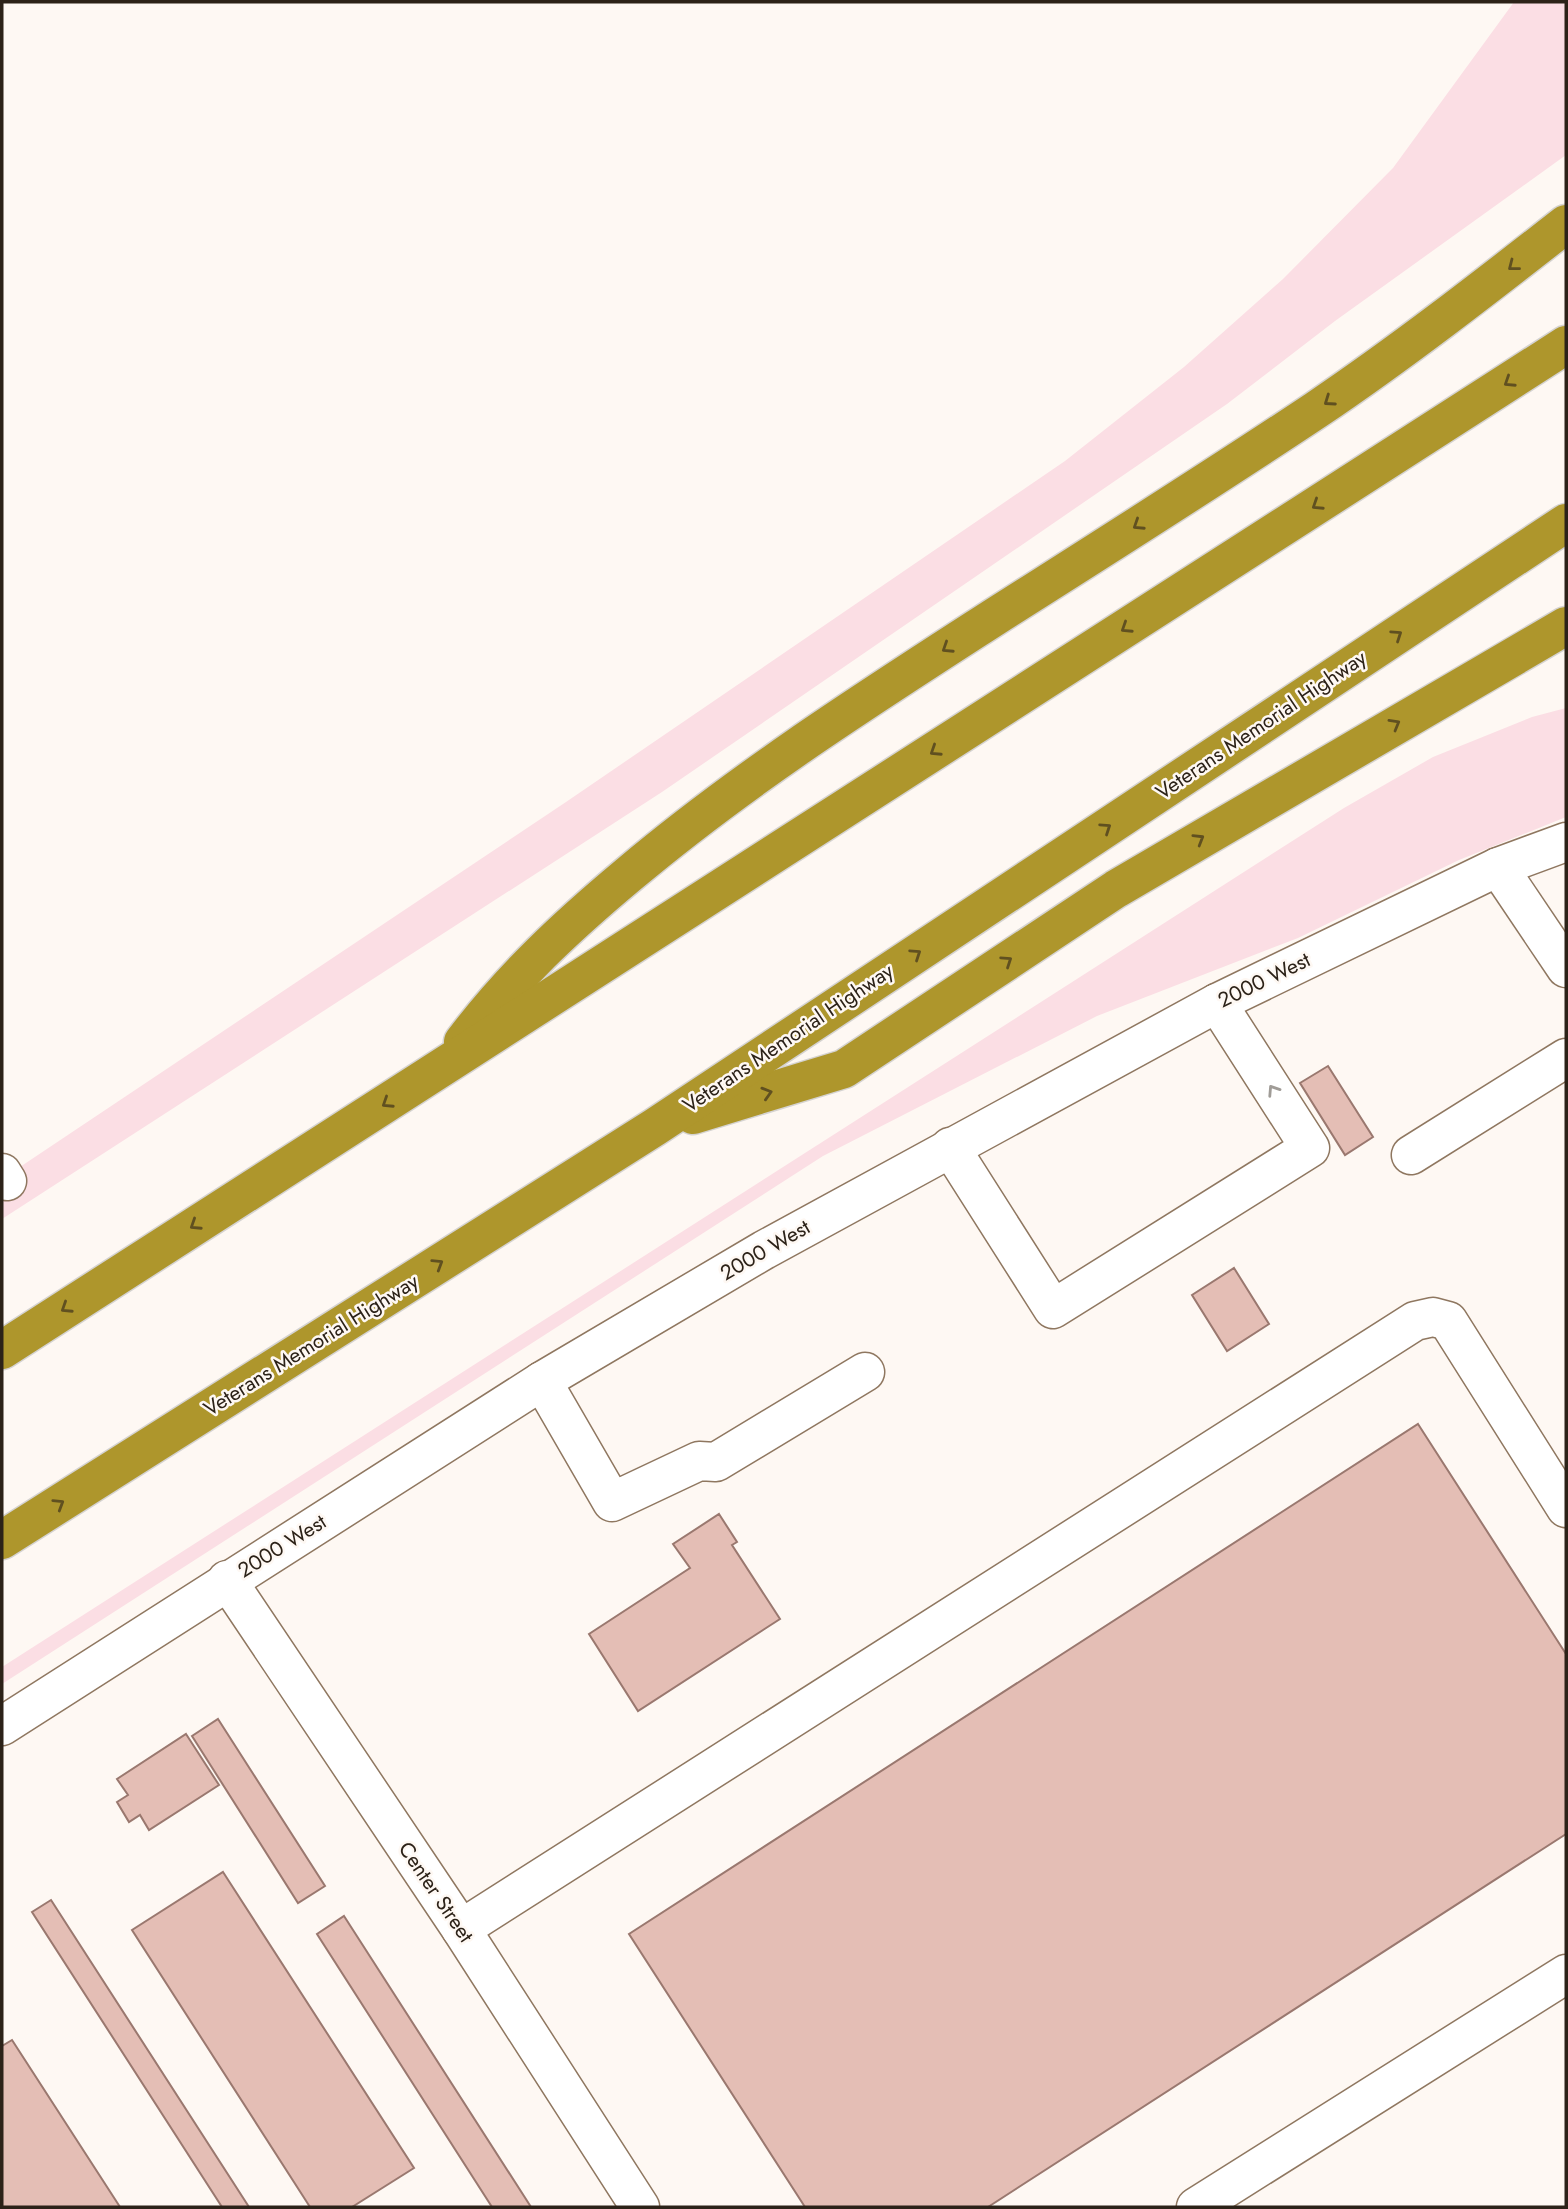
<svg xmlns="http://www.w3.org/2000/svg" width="1568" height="2209" font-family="Jost,sans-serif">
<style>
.green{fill:#fbdee4}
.building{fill:#e4beb5;stroke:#9a786f;stroke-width:2}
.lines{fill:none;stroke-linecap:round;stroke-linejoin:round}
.minor-casing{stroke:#8f7760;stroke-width:41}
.highway-casing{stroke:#d5d3d1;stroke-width:41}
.minor{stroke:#fff;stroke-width:38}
.highway{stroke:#ae962c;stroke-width:38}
.oneway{stroke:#605020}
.oneway2{stroke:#a09c97}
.labels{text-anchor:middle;stroke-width:5;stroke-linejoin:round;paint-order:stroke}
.street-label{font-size:21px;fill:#2c2218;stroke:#fef8f3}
</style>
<rect width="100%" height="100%" fill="#fef8f3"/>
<g class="green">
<polygon points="1514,2 1566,2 1566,155 1335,321 1227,404 662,792 2,1219 2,1179 566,802 1065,461 1184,367 1283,279 1393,168"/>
<polygon points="1566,708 1566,817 1459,860 1298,938 1097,1016 823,1156 2,1684 2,1667 1344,808 1433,757 1532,717"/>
</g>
<g class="building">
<polygon points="1328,1066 1373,1137 1345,1155 1300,1083"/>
<polygon points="1234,1268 1269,1324 1227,1351 1192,1295"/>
<polygon points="1418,1424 1566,1654 1566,1834 988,2207 805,2207 629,1934"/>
<polygon points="719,1514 737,1542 732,1545 780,1619 638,1711 589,1634 690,1568 673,1544"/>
<polygon points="218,1719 325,1886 298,1903 192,1736"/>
<polygon points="186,1734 219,1785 149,1830 140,1815 129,1822 117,1802 128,1795 117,1779"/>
<polygon points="223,1872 414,2168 352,2207 310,2207 132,1930"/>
<polygon points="51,1900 249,2207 222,2207 32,1912"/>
<polygon points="344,1916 531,2207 492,2207 317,1934"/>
<polygon points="12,2040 120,2207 2,2207 2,2046"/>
</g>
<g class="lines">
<defs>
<g id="minor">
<polyline points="1498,867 1566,968"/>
<polyline points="950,1147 1053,1309 1310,1148 1217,1003"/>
<polyline points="1411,1155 1566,1058"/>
<polyline points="2,1173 7,1181"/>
<polyline points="542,1381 612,1502 699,1461 716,1462 865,1372"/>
<polyline points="227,1580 461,1929 640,2207"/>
<polyline points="2,1726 542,1381 764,1250 1217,1003 1498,867 1566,842"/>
<polyline points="461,1929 1415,1321 1433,1317 1448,1321 1566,1508"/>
<polyline points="1196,2207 1566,1974"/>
</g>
<g id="highway">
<path d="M463,1042c48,-64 104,-116 165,-167 115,-97 241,-177 368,-259 107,-68 215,-136 320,-206 86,-58 168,-122 250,-186"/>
<polyline points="693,1115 844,1069 1116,889 1566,626"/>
<polyline points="2,1350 1566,345"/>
<polyline points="2,1540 655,1127 1566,523"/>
</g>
</defs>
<use href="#minor" class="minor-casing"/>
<use href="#highway" class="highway-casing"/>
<use href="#minor" class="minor"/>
<use href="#highway" class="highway"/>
</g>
<defs><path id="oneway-chevron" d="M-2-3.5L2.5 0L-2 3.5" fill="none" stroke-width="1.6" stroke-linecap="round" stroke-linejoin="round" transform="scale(1.75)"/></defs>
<g class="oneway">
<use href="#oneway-chevron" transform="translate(1513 266) rotate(142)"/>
<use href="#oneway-chevron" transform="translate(1509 382) rotate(147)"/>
<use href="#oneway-chevron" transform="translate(1329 401) rotate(145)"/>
<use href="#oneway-chevron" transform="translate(1317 505) rotate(147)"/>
<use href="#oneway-chevron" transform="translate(1138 525) rotate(147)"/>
<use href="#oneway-chevron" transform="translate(1126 628) rotate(147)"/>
<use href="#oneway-chevron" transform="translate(1397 635) rotate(-34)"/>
<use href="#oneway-chevron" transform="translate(947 648) rotate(147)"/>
<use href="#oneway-chevron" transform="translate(1395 724) rotate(-30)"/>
<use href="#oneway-chevron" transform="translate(935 751) rotate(147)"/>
<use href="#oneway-chevron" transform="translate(1106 828) rotate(-34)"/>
<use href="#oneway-chevron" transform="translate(1199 839) rotate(-31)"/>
<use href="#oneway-chevron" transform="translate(916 954) rotate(-34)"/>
<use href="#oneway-chevron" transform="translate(1007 961) rotate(-34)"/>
<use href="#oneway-chevron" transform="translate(767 1093) rotate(-17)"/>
<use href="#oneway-chevron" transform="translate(387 1103) rotate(147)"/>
<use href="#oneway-chevron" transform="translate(195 1225) rotate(147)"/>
<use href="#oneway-chevron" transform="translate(438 1264) rotate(-32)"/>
<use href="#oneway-chevron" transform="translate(66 1308) rotate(147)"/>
<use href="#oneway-chevron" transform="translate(59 1504) rotate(-32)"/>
</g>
<use class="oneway2" href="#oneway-chevron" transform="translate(1273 1090) rotate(-123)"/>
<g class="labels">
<g class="street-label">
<text transform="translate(1261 725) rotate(-34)" y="7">Veterans Memorial Highway</text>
<text transform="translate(1264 980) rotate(-26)" y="7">2000 West</text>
<text transform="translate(788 1038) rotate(-34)" y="7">Veterans Memorial Highway</text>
<text transform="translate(765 1250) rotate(-30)" y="7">2000 West</text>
<text transform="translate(311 1345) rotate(-32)" y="7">Veterans Memorial Highway</text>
<text transform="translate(282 1546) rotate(-32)" y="7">2000 West</text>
<text transform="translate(436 1892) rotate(56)" y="7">Center Street</text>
</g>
</g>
<rect width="1568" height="2209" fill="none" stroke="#2c2218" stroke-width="7"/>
</svg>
